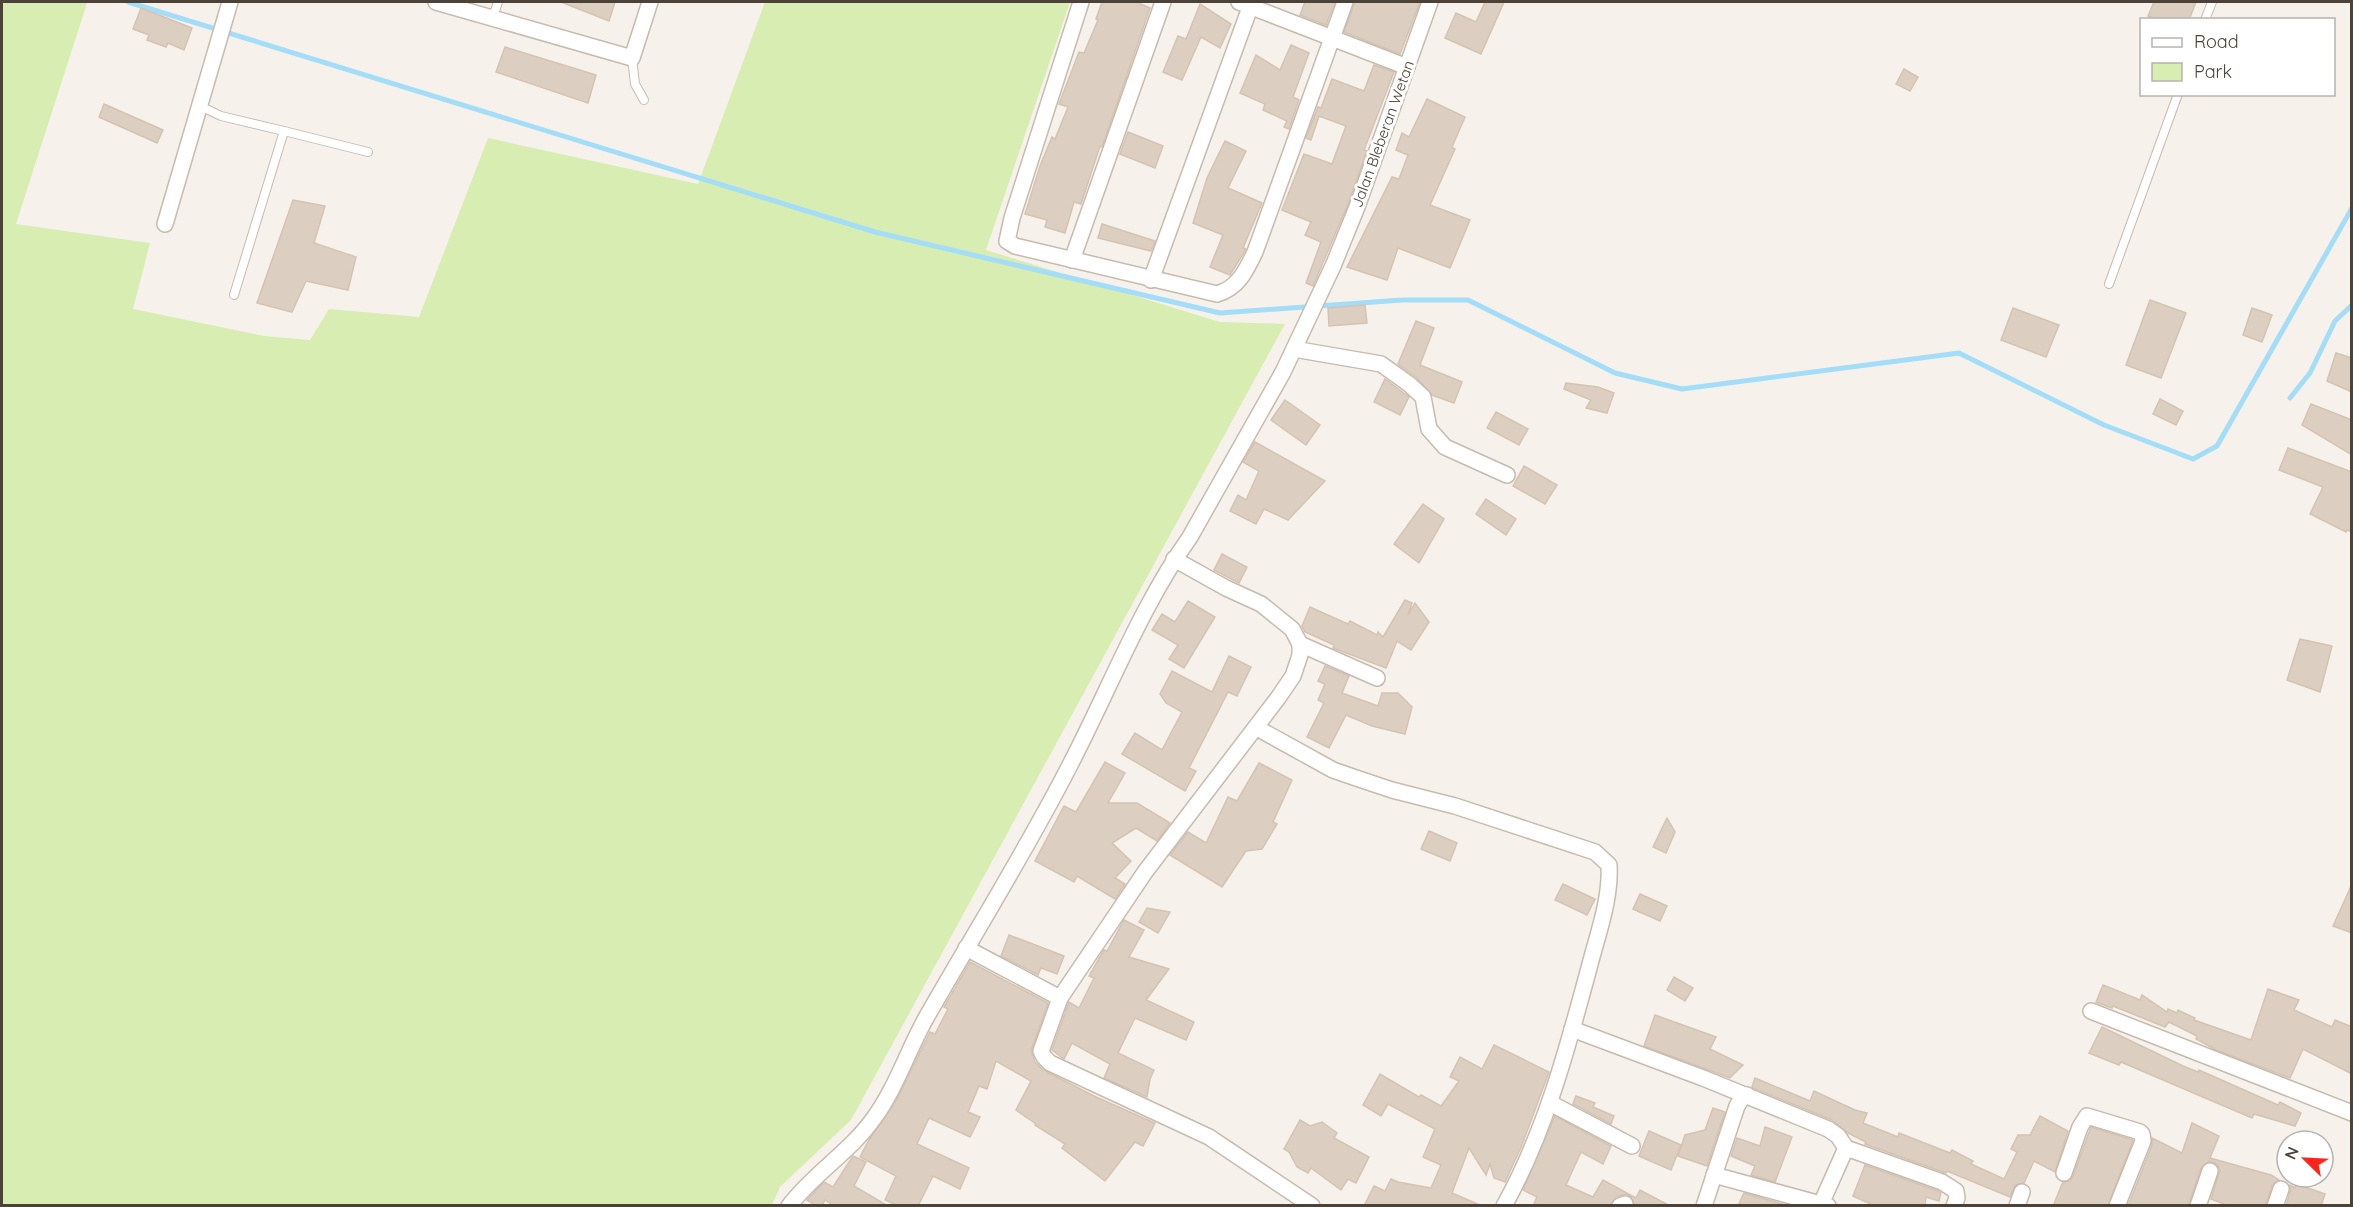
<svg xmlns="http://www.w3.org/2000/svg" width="2353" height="1207" font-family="Quicksand,sans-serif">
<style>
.green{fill:#d8edb1}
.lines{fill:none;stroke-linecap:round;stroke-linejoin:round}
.stream{stroke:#a3ddf7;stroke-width:5}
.building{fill:#dccfc2;stroke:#d5c3b1;stroke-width:1.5}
.lane-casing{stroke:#c6bbaf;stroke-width:10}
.street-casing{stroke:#c6bbaf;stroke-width:18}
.lane{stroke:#fff;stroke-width:8}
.street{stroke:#fff;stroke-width:15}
.labels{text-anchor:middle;stroke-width:6;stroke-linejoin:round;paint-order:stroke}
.street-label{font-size:15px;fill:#4c4237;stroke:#fff}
</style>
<rect width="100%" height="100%" fill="#f6f2eb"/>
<polygon class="green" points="2,2 87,3 16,224 150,243 133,309 264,336 310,340 329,309 419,317 488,138 698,184 765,2 1070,2 986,250 1220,322 1285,324 851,1120 780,1187 772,1205 2,1205"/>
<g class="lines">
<g class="stream">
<polyline points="128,2 875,232 1220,313 1402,300 1468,300 1615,373 1682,389 1959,353 2104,425 2193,459 2217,446 2352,208"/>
<polyline points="2290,398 2310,373 2335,321 2352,305"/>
</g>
</g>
<g class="building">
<polygon points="561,2 615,2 609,21"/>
<polygon points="1102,2 1136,2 1150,8 1102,147 1100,146 1081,204 1074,202 1065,233 1045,227 1047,220 1025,214 1040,166 1052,137 1055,139 1068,107 1059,104 1079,52 1084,53 1098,20 1096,19"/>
<polygon points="1305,2 1335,2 1326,25 1300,15"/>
<polygon points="1355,2 1420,2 1400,54 1344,32"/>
<polygon points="1485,2 1504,2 1481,54 1445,38 1456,13 1476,22"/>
<polygon points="2154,2 2196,2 2189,20 2159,20 2148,16"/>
<polygon points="1200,4 1231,24 1220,48 1201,37 1182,80 1163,72 1178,36 1186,39"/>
<polygon points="141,8 192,28 184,50 168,43 166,47 147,40 149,35 133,29"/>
<polygon points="1291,45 1309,53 1293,97 1299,100 1289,129 1284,127 1287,121 1263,110 1265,104 1240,93 1256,55 1280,70"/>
<polygon points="505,47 596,75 588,103 496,72"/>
<polygon points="1374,65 1394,72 1364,150 1367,151 1348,204 1313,286 1306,283 1321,242 1305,235 1311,222 1282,210 1304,154 1332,164 1346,126 1319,116 1311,140 1306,138 1318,107 1321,108 1332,79 1364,91"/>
<polygon points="1904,69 1918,77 1910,91 1896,84"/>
<polygon points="1427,99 1465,117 1452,147 1455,149 1430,205 1470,220 1450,268 1398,248 1387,280 1347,267 1392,177 1399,179 1408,155 1396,150 1402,133 1409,137"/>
<polygon points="104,104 163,130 157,143 99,117"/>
<polygon points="1128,132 1163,146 1155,168 1120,154"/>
<polygon points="1225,141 1246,151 1228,188 1262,203 1243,248 1246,249 1230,275 1210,267 1223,235 1193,223 1207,178"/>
<polygon points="293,200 325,206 314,243 356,257 348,290 306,281 292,312 257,303"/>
<polygon points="1102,224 1155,241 1151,251 1098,238"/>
<polygon points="2150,300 2186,313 2161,378 2126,365"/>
<polygon points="1365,305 1367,323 1329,326 1328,308"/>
<polygon points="2013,308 2059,325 2046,357 2001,340"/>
<polygon points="2252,308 2272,315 2262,342 2243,335"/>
<polygon points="1416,321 1434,328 1420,365 1462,382 1454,403 1432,395 1416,377 1398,364"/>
<polygon points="2336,353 2352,358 2352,392 2327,381"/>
<polygon points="1385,379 1409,397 1400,415 1374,402"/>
<polygon points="1566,383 1598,387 1614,393 1607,413 1586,408 1591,400 1564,389"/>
<polygon points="2160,399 2183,411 2176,425 2153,414"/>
<polygon points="1285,400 1320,425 1306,445 1271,420"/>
<polygon points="2311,404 2352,420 2352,455 2302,425"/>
<polygon points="1496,412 1528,429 1519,445 1487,428"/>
<polygon points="1255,442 1325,481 1288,520 1264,509 1256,524 1230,511 1238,495 1246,500 1259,471 1243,462"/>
<polygon points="2288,448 2352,472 2352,532 2347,530 2346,532 2310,514 2323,487 2279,470"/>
<polygon points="1524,466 1557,485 1545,504 1513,486"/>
<polygon points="1486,499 1516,519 1506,535 1476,514"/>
<polygon points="1423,504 1444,519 1419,563 1394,544"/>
<polygon points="1222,554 1247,567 1239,583 1214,570"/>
<polygon points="1405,600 1412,603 1408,615 1415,603 1429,622 1411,650 1397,641 1386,668 1333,648 1334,645 1305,632 1302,626 1310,607 1348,624 1350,621 1377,635 1378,632 1383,637"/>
<polygon points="1188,601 1215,617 1184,668 1169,659 1178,645 1152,630 1162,614 1175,622"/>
<polygon points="2300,639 2332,646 2320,692 2287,680"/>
<polygon points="1229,656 1251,667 1237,696 1228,692 1189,768 1196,771 1185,791 1122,754 1135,733 1162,750 1182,712 1166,703 1160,694 1172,671 1212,692"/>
<polygon points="1325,666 1349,676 1342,693 1378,706 1382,693 1398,693 1412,707 1405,734 1372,726 1346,715 1329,748 1307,737 1324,703 1318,700 1325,684 1318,681"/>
<polygon points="1105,762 1125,773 1108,803 1137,803 1170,823 1157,841 1136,828 1112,843 1131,861 1115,878 1125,884 1115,899 1077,876 1074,882 1035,861 1064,806 1076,812"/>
<polygon points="1259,763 1292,780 1273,822 1277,824 1262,849 1246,851 1222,887 1170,855 1188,832 1206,843 1228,797 1237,801"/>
<polygon points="1667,818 1675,832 1666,853 1653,847"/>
<polygon points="1429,831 1457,843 1450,861 1421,849"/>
<polygon points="1563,884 1595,899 1587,915 1555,900"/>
<polygon points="2352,884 2352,933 2333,926"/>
<polygon points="1640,894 1667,906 1660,921 1633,909"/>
<polygon points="1147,908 1170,912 1158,933 1139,922"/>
<polygon points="1124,920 1144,930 1129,957 1169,969 1146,1000 1194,1022 1186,1040 1135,1018 1118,1053 1154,1070 1150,1079 1147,1097 1104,1078 1110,1064 1072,1043 1064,1059 1052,1050 1069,1002 1079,1008 1094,978 1089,976 1104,950 1107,951"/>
<polygon points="1009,935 1064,956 1057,974 1041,968 1038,975 1001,956"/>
<polygon points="970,962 1048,1003 1031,1051 1035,1062 1043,1070 1096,1097 1155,1123 1143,1146 1135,1142 1105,1181 1062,1148 1065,1144 1035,1125 1036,1124 1016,1110 1031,1081 996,1061 987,1089 979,1086 968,1112 980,1117 970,1137 929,1118 917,1144 969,1168 960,1189 933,1176 918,1206 898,1206 885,1200 896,1176 860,1157 869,1140 897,1099 930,1032 935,1034 948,1009 944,1007"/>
<polygon points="1674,977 1693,988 1685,1001 1667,990"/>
<polygon points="2103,985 2140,1000 2142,995 2167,1012 2168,1009 2177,1013 2178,1010 2195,1018 2194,1020 2251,1040 2268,989 2299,1000 2294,1010 2332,1027 2335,1020 2352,1027 2352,1074 2303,1049 2290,1078 2216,1050 2196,1039 2197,1036 2169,1022 2165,1027 2113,1006 2112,1008 2096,1002"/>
<polygon points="1655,1015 1716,1037 1710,1049 1743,1065 1730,1078 1644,1046"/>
<polygon points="2102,1027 2183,1066 2198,1072 2199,1070 2278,1105 2280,1102 2301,1113 2295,1126 2254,1114 2252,1118 2121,1062 2119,1065 2089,1053"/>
<polygon points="1494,1045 1549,1072 1522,1145 1505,1182 1494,1178 1490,1164 1486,1175 1469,1148 1452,1193 1482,1206 1364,1206 1374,1186 1385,1191 1391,1179 1398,1182 1431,1188 1441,1165 1423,1157 1435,1129 1388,1104 1381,1116 1363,1105 1380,1074 1419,1097 1421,1095 1441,1106 1459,1081 1450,1077 1460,1057 1482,1069"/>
<polygon points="1755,1078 1810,1101 1814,1091 1855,1110 1867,1113 1863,1123 1898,1137 1899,1133 1950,1153 1952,1150 1973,1161 1971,1164 2004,1179 2017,1152 2011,1149 2018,1135 2030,1135 2040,1116 2068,1131 2055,1172 2034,1161 2024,1183 2015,1185 2010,1197 1947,1171 1946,1173 1865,1144 1866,1142 1848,1133 1832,1120 1753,1088 1752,1087"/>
<polygon points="1576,1096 1595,1103 1593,1107 1614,1116 1611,1124 1573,1104"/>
<polygon points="1713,1108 1725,1112 1707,1166 1678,1156 1685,1135 1705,1130"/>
<polygon points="1555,1116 1611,1146 1603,1164 1581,1152 1566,1185 1593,1197 1603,1180 1636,1198 1640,1190 1670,1206 1635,1206 1631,1197 1626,1194 1616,1197 1610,1206 1533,1206 1537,1197 1523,1190"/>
<polygon points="1300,1120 1310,1126 1322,1122 1337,1133 1334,1138 1369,1157 1356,1183 1348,1179 1341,1190 1311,1168 1308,1173 1297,1167 1289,1152 1284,1149"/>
<polygon points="2192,1123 2219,1136 2210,1158 2271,1175 2279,1180 2272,1185 2266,1206 2229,1206 2211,1199 2220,1170 2217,1164 2209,1161 2201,1168 2188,1206 2128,1206 2152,1145 2152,1138 2182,1153"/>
<polygon points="1765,1127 1792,1137 1775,1182 1751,1175 1755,1166 1731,1156 1737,1138 1760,1146"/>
<polygon points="2091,1127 2133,1140 2108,1206 2053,1206 2063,1182 2070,1181 2073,1176"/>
<polygon points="1649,1131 1681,1145 1671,1170 1639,1156"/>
<polygon points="853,1156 866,1162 854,1186 888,1206 834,1206 825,1200 822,1206 817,1206 807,1200 824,1182 833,1187"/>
<polygon points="1865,1165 1938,1191 1941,1193 1939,1201 1926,1197 1925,1206 1875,1206 1853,1196"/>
<polygon points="2296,1184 2325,1194 2321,1206 2286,1206 2290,1192 2290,1185 2295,1188"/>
<polygon points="1744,1193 1789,1206 1738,1206"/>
</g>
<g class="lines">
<defs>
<g id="lane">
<polyline points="493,17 498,2"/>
<polyline points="2205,20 2212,2"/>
<polyline points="632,58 635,84 644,100"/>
<polyline points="200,106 221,116 284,131 234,295"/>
<polyline points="284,131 368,152"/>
<polyline points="2109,284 2178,94"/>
</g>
<g id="street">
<polyline points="436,2 632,58 650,2"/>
<path d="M1081,2l-69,216 -5,23 8,5 202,48c21,-6 29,-23 38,-42l90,-250"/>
<polyline points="1239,2 1407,67"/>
<polyline points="165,224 230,2"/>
<polyline points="1072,260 1163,2"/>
<polyline points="1151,280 1252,2"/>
<polyline points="1294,349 1381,364 1409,384 1423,397 1429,429 1445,447 1507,475"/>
<polyline points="1300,644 1377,678"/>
<path d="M1257,728l76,42 26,9 33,11 63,16 140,46 14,13c2,35 -12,71 -20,103 -22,82 -44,164 -85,238"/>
<polyline points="966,948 1060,998 1145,872 1278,698 1293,676 1300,655 1300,644 1292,629 1261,604 1226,588 1174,559"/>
<polyline points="1060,998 1041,1051 1044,1057 1050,1063 1209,1137 1312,1206"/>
<polyline points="2091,1011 2352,1113"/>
<polyline points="1572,1029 1703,1078 1828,1129 1838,1136 1846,1148 1942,1182 1956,1191 1957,1198 1954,1206"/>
<polyline points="1550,1103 1632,1146"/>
<polyline points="2064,1173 2080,1127 2087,1116 2140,1132 2142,1134 2143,1141 2117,1206"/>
<polyline points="1714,1175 1828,1206"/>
<polyline points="1821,1204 1846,1148"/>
<path d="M789,1206c25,-33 61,-54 85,-88 22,-30 34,-68 52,-100 48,-84 100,-167 144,-253 39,-75 71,-159 120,-228l93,-165 50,-106 24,-59 73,-205"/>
<polyline points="1620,1206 1625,1204"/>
<polyline points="1704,1206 1737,1106 1742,1098 1747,1095"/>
<polyline points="2017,1206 2022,1192"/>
<polyline points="2198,1206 2210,1171"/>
<polyline points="2275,1206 2281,1189"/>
</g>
</defs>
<use href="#lane" class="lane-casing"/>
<use href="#street" class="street-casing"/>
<use href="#lane" class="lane"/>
<use href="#street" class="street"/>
</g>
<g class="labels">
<g class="street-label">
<text transform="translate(1383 134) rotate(-70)" y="5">Jalan Bleberan Wetan</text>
</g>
</g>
<rect width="2353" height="1207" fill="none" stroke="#4c4237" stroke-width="6"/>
<rect x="2140" y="18" width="195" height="78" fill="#ffffff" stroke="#b7b3af" stroke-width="1.5"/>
<rect x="2152" y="38" width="30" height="9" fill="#ffffff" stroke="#b7b3af" stroke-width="1.5"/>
<text x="2194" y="48" font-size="18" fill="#4c4237">Road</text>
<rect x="2152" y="63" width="30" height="18" fill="#d8edb1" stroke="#b7b3af" stroke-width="1.5"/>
<text x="2194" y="78" font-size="18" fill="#4c4237">Park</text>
<g transform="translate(2305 1159) rotate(294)"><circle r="28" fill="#ffffff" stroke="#b7b3af" stroke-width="1.5"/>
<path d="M0-4.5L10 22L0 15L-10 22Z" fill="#ff2419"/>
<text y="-9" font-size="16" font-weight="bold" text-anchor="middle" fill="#4c4237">N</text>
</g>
</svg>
